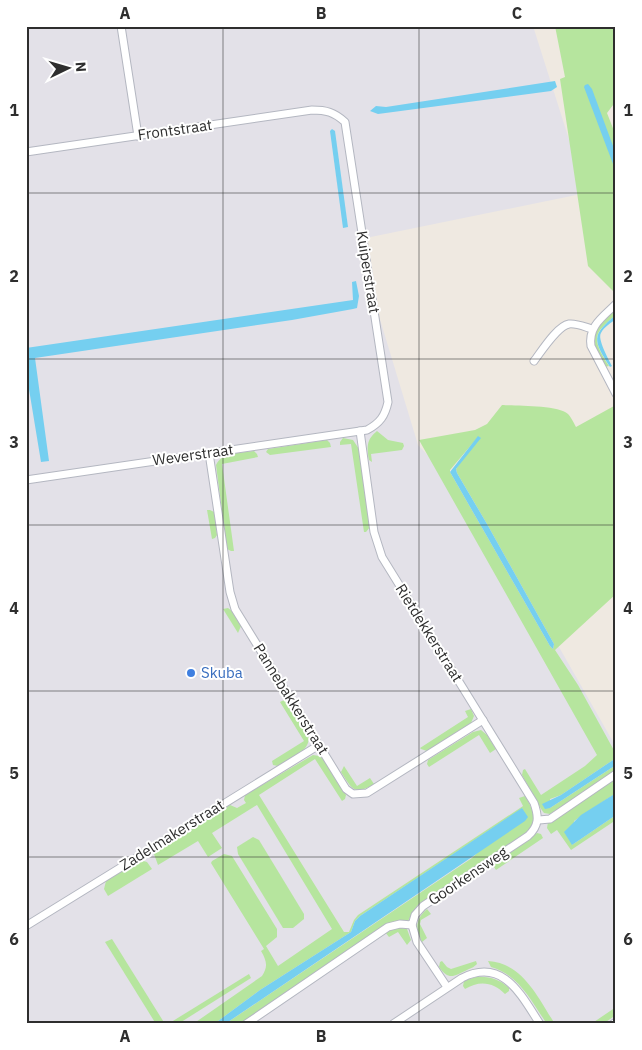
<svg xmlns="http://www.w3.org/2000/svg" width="642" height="1050" font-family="'IBM Plex Sans',sans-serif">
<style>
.industrial{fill:#e3e1e8}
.green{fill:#b6e59e;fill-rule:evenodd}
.water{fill:#75cff0}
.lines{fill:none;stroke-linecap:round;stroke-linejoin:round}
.street-casing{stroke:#b4b7c1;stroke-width:9}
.street{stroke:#fff;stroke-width:7}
.grid{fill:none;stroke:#2e2e2e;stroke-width:1;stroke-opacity:0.55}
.shop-dot{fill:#3f7fe0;stroke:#fff;stroke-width:2}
.labels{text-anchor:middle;stroke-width:4;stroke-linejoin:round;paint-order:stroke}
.street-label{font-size:15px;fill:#2e2e2e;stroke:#fff}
.shop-label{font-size:15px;fill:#366cbe;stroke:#fff;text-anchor:start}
.neatline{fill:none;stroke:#2e2e2e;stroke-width:2}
.grid-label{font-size:16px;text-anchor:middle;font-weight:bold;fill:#2e2e2e}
</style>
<rect width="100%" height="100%" fill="#efe9e1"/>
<polygon class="industrial" points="26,26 533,26 586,193 356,240 418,445 482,512 616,747 616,760 552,808 554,814 616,818 616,1024 26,1024"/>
<g class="green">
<polygon points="555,26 592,26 593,29 595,28 595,26 616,26 616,101 607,113 616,136 616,294 588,266 560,79 565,77"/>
<path d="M612,311l4,4c-24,19 -24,24 -7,51l-4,1c-15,-30 -17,-31 7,-56z"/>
<path d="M502,405c14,1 56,0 66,9 3,3 6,9 8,13l38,-21 2,3v185l-61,56 23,35 38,69v4l-55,37 -11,4v9l66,-43v6l-66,43 -6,-1 -3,-4 -19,-34 1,-5 2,-1 16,26 44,-29 12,-11 -178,-315 56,-10 12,-6zM478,437l-22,32 1,4 30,51 67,120 -1,5 -3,-3 -100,-174v-2z"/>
<path d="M377,431l11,9 15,3 1,3 -2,4 -31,4 1,8 -3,-2c-2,-13 -3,-20 8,-29z"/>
<polygon points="343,438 353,440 359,449 370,527 366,532 364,532 351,444 340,445 340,442"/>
<polygon points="327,440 330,443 331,447 270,455 266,452 268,449"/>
<path d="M254,451l3,3 1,3 -36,7 12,87h-3l-4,-2 -11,-84c6,-13 24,-12 38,-14z"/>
<polygon points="207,510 210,510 214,512 217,535 215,538 212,539"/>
<polygon points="228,608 232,611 241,626 238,633 223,609"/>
<path d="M286,699l22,35c5,17 -19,25 -30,32l-5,-1 -1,-4 32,-20 -24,-39z"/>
<polygon points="471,709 474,716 471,723 427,751 421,749 420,748 468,717 465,711"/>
<polygon points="481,730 487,735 496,749 490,753 479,735 429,767 427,764 428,760 473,732"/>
<path d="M313,755l6,1 5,4 22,35 -1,4 -3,2 -27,-42 -56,36 85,137h5l5,-12 4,-5 165,-109 -4,-8 6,-2c8,13 13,24 2,36l-108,72 -5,6 -6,11 -23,6 -145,97h-15l247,-166 51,-50 -163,108 -5,5 -4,11 -91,58 -46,34h-21l69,-48c6,-9 5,-15 -1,-25l3,-2 -53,-86 1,-2 12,-7 8,2 45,73v8l-11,9 12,20 54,-37 -75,-124 -45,28 10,15 -14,9 -10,-16 -40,24 -4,-11 2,-3 74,-46 7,3 9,-5 -2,-3 1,-5z"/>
<path d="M344,766l13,20 13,-8 4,6c-20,12 -22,5 -33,-12z"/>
<polygon points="616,778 616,793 574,821 572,845 616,815 616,820 571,850 557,830 551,834 547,828 548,822"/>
<polygon points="537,833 541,834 543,838 496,870 494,867 495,863"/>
<polygon points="253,837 259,840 304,914 304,919 293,928 283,928 238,854 237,847"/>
<polygon points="140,860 147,862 152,869 108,896 104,889 106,881"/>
<path d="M427,909l4,5 -10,6 -1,4 7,14 -5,4c-8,-12 -6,-24 5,-33z"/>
<polygon points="396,927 407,929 411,940 407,945 398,932 389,937 385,932"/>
<polygon points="112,939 165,1024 156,1024 105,942"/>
<path d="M442,961l5,6 4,2 25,-8 1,3c-4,4 -6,4 -10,6 -13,6 -18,11 -28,-3l1,-5z"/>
<path d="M488,961c35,2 50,37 67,63h-8c-16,-23 -28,-49 -56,-57z"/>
<polygon points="249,974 251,978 178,1024 168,1024"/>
<path d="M476,977c13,-1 23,2 33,11v3l-4,3c-11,-12 -26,-14 -40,-5l-2,-3 1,-5z"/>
<polygon points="616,1007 616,1015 603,1024 591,1024"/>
</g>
<g class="water">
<polygon points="555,81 557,87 551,91 378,114 370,111 376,106 386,107"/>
<polygon points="588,84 592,89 616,154 616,172 584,87 585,85"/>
<polygon points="332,129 335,131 348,227 343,228 330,131"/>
<polygon points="356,281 359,296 357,308 353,309 292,320 35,358 49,461 41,462 26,371 26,348 353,300 352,282"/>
<path d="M616,315v4c-5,4 -12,8 -15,14 -4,6 8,27 11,33l-2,1c-17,-27 -19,-32 6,-52z"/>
<polygon points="478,436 481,438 456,469 457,473 487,524 554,644 553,649 550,646 450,472"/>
<polygon points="616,758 616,765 550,808 545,809 542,804 561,795"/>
<polygon points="616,793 616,815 572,845 564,832 581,815"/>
<polygon points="522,808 528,817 525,821 225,1024 214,1024 260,990 351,932 355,921 360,916"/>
</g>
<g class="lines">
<defs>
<g id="street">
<polyline points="121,26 138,136"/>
<path d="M26,152l286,-42c14,0 22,2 33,12l43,280c-3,14 -8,21 -21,28l-341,50"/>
<path d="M616,304c-13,13 -28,22 -25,42l25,48"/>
<path d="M534,361c7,-9 23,-35 35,-37 7,-1 16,3 23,5"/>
<polyline points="209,453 230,592 235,609 346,789 353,794 367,793 483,720"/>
<polyline points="539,820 550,819 616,774"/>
<polyline points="412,925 417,942 447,987"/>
<polyline points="26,926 319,745"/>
<path d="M246,1024l142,-97 12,-3 12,1 3,-10 8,-9 105,-70c11,-10 11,-19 6,-33l-152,-246 -8,-25 -14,-101"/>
<path d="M393,1024l69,-46c41,-21 59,17 78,46"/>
<polyline points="613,1024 616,1022"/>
</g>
</defs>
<use href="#street" class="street-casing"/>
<use href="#street" class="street"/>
</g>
<path class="grid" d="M223,26v998M419,26v998M26,193h590M26,359h590M26,525h590M26,691h590M26,857h590"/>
<circle class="shop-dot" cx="191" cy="673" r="5"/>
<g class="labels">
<g class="street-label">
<text transform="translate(175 130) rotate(-8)" y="5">Frontstraat</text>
<text transform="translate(368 272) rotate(81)" y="5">Kuiperstraat</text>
<text transform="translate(193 455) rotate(-8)" y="5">Weverstraat</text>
<text transform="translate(429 633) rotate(58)" y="5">Rietdekkerstraat</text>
<text transform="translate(291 699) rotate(58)" y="5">Pannebakkerstraat</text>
<text transform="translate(172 835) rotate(-32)" y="5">Zadelmakerstraat</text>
<text transform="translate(468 876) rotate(-34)" y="5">Goorkensweg</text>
</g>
<g class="shop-label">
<text x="201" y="678">Skuba</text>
</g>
</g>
<rect width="642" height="1050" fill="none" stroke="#ffffff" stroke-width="55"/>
<g transform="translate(68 68) rotate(85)" stroke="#ffffff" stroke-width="4" paint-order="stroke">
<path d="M0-4L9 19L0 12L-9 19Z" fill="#2e2e2e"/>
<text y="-8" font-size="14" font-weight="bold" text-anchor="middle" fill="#2e2e2e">N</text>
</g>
<rect x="28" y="28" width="586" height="994" class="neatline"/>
<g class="grid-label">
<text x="125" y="19">A</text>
<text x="321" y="19">B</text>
<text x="517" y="19">C</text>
<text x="14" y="116">1</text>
<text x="628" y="116">1</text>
<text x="14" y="282">2</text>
<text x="628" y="282">2</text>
<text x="14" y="448">3</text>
<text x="628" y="448">3</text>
<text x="14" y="614">4</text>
<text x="628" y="614">4</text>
<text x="14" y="779">5</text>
<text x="628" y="779">5</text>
<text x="14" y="945">6</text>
<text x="628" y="945">6</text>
<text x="125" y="1042">A</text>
<text x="321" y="1042">B</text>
<text x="517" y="1042">C</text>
</g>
</svg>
